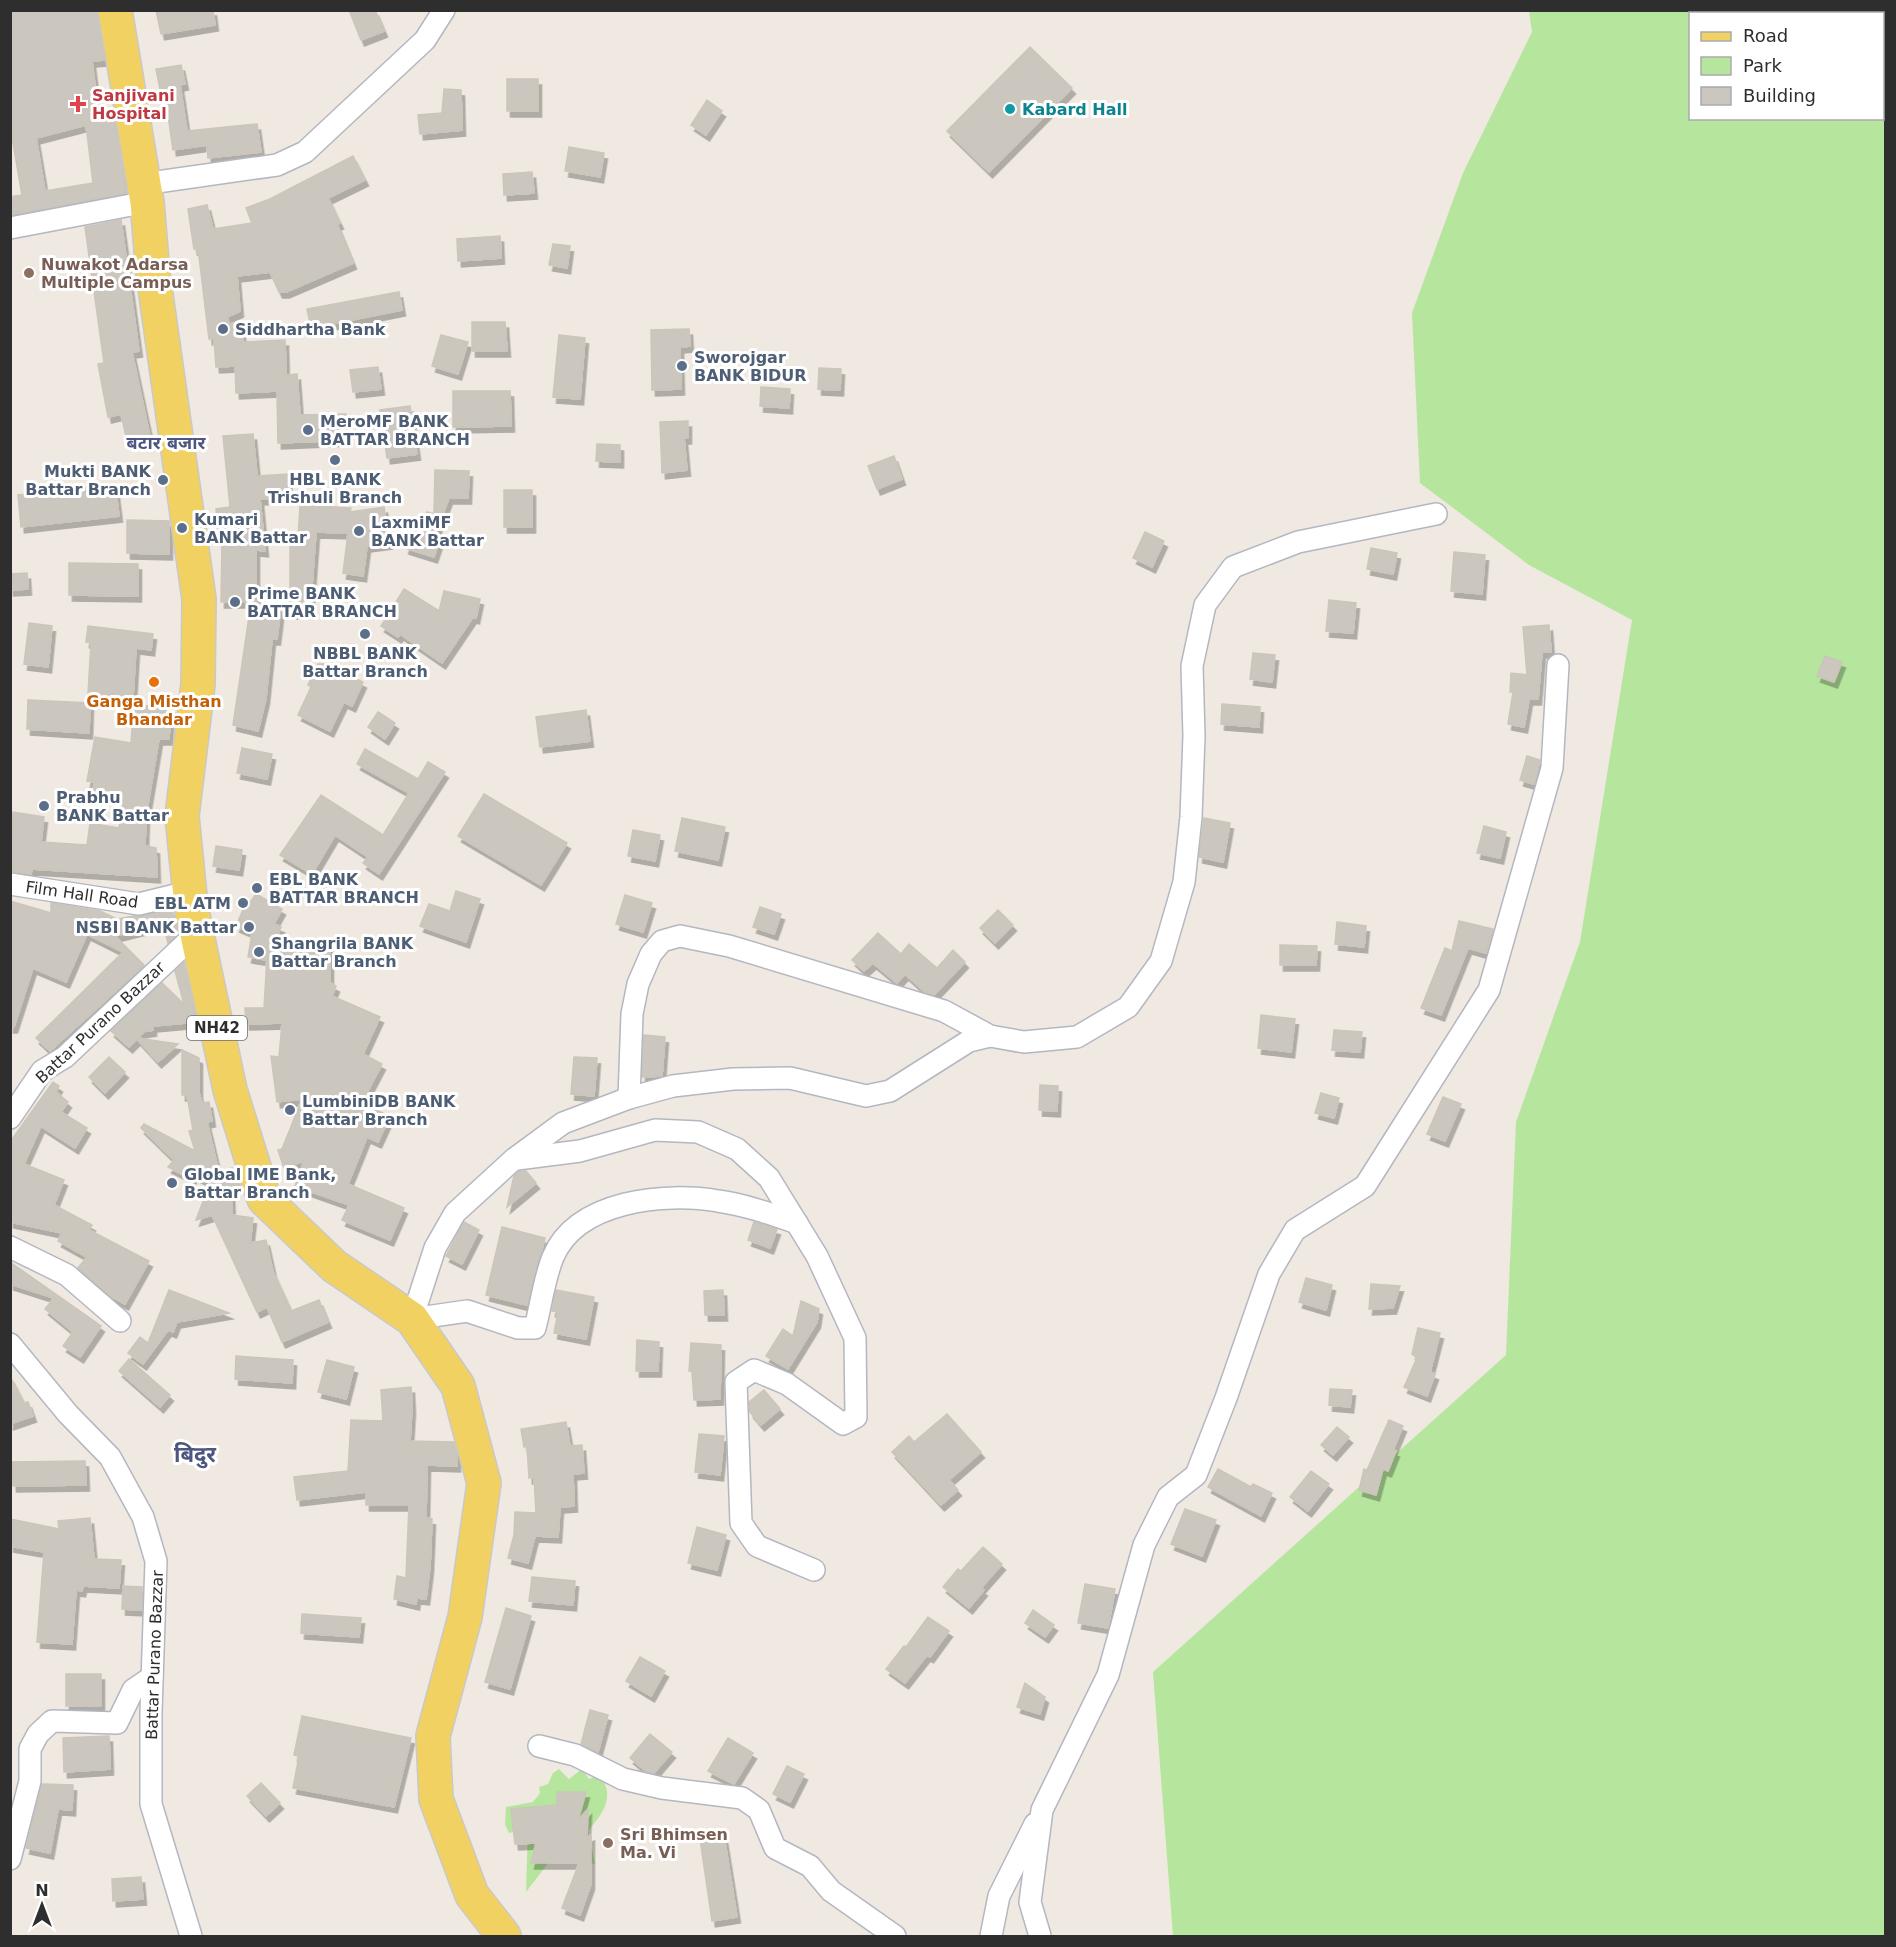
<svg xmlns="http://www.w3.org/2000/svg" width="1896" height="1947" font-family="'DejaVu Sans','Noto Sans Devanagari',sans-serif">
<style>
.green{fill:#b6e59e;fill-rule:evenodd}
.building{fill:#cbc7bf;stroke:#cbc5ba;stroke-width:1.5;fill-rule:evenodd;filter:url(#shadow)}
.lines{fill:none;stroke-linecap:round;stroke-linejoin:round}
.minor-casing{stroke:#b4b7c1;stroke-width:24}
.primary-casing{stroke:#c9c9c9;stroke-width:36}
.minor{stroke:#fff;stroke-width:21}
.primary{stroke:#f2d163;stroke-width:33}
.health-dot{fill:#e0444e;stroke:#fff;stroke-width:2}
.culture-dot{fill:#0f9aa8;stroke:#fff;stroke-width:2}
.education-dot{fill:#8d6e63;stroke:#fff;stroke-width:2}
.service-dot{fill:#5c6f8a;stroke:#fff;stroke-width:2}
.food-dot{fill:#e8710a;stroke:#fff;stroke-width:2}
.labels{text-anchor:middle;stroke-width:6;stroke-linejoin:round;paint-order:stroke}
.shield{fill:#fff;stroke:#6d6d6d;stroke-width:1.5}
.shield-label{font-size:15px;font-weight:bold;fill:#2e2e2e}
.health-label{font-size:16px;font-weight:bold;fill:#be3a42;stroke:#fff;text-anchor:start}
.culture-label{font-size:16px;font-weight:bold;fill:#0d838f;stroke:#fff;text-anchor:start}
.education-label{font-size:16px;font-weight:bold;fill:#785e54;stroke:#fff;text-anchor:start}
.service-label{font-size:16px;font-weight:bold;fill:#4e5e75;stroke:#fff;text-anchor:start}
.food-label{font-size:16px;font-weight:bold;fill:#c56008;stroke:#fff}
.street-label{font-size:16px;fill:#2e2e2e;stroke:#fff}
.neighbourhood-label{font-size:18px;font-weight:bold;fill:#4d5680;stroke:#fff}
.district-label{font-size:22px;font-weight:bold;fill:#4d5680;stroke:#fff}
</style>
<defs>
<filter id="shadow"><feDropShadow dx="3.5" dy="6" stdDeviation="0" flood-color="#0004"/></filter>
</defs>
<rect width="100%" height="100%" fill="#efe9e1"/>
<g class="green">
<path d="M1529,11h356v1925h-712l-20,-264 353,-317 10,-233 64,-180 52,-322 -103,-55 -109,-82 -8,-170 51,-140 69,-141zM1690,14h192v104h-192z"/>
<path d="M559,1769l10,10 13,-10 7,10 10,-4c18,21 3,39 -11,56l7,33 -16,-4 -30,2 -23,30 2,-64 -19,5 -4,-9 1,-17 27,-5 7,-9 -1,-6 9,-3 5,-11z"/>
</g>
<g class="building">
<path d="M10,10h87l7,50 -12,1 6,49h3l4,14 10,-2 11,71 -116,22v-18l12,-2 -12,-69zM86,125l7,58 -48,8 -9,-53z"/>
<polygon points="156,10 213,10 215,25 161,34"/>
<polygon points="349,10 375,10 384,31 361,40"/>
<polygon points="1030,47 1072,88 989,172 947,131"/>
<polygon points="181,65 185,84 180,85 187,131 257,124 261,152 208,158 207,145 173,150 164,88 160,89 156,69"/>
<rect x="507" y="79" width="31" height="32"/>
<polygon points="444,89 461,90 462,130 420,134 418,115 442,113"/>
<polygon points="707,100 722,111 706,135 691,125"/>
<polygon points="569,147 604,153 600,177 565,171"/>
<polygon points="353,156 365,180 328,198 340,223 337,224 353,263 286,292 279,292 270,272 237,276 240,311 227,317 229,324 241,322 243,342 285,340 286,375 297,374 300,415 346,414 347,440 278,443 277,391 236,393 235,366 216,367 214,339 209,339 198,248 194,249 188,209 207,205 213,229 252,223 246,208 270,199"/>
<polygon points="532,172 534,193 504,195 503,174"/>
<polygon points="121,220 139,351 132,352 150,437 127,441 121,414 108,417 98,364 104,363 85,227"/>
<polygon points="500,236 501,258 458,261 457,239"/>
<polygon points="553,244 570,246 567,268 549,265"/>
<polygon points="399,292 402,310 311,328 307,309"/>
<polygon points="472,322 505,322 507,351 472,351"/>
<polygon points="689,329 690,346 680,347 681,389 652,390 651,330"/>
<polygon points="441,335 468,342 458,374 432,366"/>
<polygon points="559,335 585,338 580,399 553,397"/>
<polygon points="378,367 381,389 353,392 350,370"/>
<polygon points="819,368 841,369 840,390 818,389"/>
<polygon points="761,387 790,389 789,408 760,406"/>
<polygon points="453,391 510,391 511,426 453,427"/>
<polygon points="410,406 417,454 387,458 380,410"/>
<polygon points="688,421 688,438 684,438 687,470 662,473 660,422"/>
<polygon points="253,434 257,476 288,474 289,497 260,499 265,551 256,550 256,602 221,602 222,540 219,540 216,509 230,507 223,436"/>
<polygon points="597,444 620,445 620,462 596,461"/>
<polygon points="894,456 902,479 877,489 868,466"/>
<polygon points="435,470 469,471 468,498 449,498 435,535 441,536 434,557 405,548 413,527 420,530 427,512 434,514"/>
<polygon points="115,484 119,516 21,527 18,495"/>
<rect x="504" y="490" width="28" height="37"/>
<polygon points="300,505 351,508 350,512 384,507 389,543 367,546 363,576 343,573 348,533 316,532 310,613 290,613 290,539 298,540"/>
<polygon points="127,520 169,521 169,554 127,553"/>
<polygon points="1145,532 1164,541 1152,567 1133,558"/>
<polygon points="1371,548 1397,553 1393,574 1367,569"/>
<polygon points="1454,552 1485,555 1482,594 1451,591"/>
<polygon points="69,563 138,564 138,596 69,595"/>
<polygon points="27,573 28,589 10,590 10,574"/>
<polygon points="404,589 439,611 444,591 480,599 476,618 473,617 442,663 400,634 398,637 381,626"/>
<polygon points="1329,600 1356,603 1353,633 1326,631"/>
<polygon points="251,603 281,606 277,639 272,639 266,698 258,731 233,725"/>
<polygon points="29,623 52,626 48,667 24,664"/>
<polygon points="1549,625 1551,652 1542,652 1538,699 1529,699 1524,727 1508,724 1513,692 1510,692 1511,673 1527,675 1523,627"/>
<polygon points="88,626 153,634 151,650 136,648 133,697 88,694 91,643 86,642"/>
<polygon points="1253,653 1275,655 1272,682 1250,679"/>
<polygon points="1825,656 1842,662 1834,682 1817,676"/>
<polygon points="318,664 326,664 363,682 352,706 344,702 330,731 298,715 311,687 308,685"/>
<polygon points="28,700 90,703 89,733 27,729"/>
<polygon points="1222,704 1260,707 1259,727 1221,724"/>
<polygon points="134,705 171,707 169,739 159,739 146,816 145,846 156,848 157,877 32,869 31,874 10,871 13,812 44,817 41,842 87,845 90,823 119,828 123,799 93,794 94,782 87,781 95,737 131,743"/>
<polygon points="586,710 590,741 540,747 536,717"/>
<polygon points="378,712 395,723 385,739 368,727"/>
<polygon points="242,748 272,754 267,779 237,773"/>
<polygon points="365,749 418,779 428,762 445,772 379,874 363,863 368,857 335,835 312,874 280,855 321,795 383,835 409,793 357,764"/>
<polygon points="1527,756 1540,760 1534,784 1520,780"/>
<polygon points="484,794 567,843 541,885 458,836"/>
<polygon points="682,818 725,827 718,860 675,851"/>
<polygon points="1204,818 1230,823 1223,862 1199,857"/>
<polygon points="1484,826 1506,832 1500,858 1477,853"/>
<polygon points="633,830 660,835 655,861 628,856"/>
<polygon points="216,846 242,850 239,870 213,866"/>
<polygon points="456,891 480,899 466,942 420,926 429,904 450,911"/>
<polygon points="256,894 282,909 274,924 281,927 273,946 330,946 330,983 336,986 332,996 380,1017 363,1054 382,1064 361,1104 390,1116 378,1142 367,1137 348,1184 404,1208 390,1240 342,1220 349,1205 295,1186 304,1161 284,1168 278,1150 282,1149 302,1099 277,1102 271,1056 279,1057 282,1023 246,1024 245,1008 264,1008 267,957 266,960 248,957 252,933 236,926 246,903 249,904"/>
<polygon points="625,895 652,903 643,932 616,924"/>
<polygon points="10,901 51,913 51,903 100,911 117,919 172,909 178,934 168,943 163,924 115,936 144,965 50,1051 36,1038 123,952 87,934 66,982 33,968 14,1027 10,1027"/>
<polygon points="760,907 781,914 774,934 753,927"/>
<polygon points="998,910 1013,925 995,943 980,928"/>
<polygon points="1459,921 1493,929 1486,953 1468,948 1441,1015 1421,1008 1445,948 1452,951"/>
<polygon points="1337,922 1366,926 1364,947 1335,944"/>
<polygon points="878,933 901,954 909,944 937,968 953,950 965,962 934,995 925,992 905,974 897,983 873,963 864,971 852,960"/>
<polygon points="1280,945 1317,946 1316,965 1280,965"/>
<polygon points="184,963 196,1022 153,1026 153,1030 141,1032 143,1033 137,1038 178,1044 158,1062 137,1039 129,1047 111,1031 162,983 184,1004 175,971"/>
<polygon points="1261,1015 1295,1019 1291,1052 1258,1048"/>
<polygon points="1334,1030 1362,1032 1360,1052 1332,1050"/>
<polygon points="644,1035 665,1037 662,1076 642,1077"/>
<polygon points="182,1050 199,1058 199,1093 202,1103 209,1102 212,1121 207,1122 219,1173 232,1168 239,1185 231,1189 232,1215 253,1218 250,1243 266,1240 273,1272 291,1311 319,1300 328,1322 282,1342 267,1307 257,1312 212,1215 196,1220 210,1183 194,1175 192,1179 168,1167 174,1160 141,1128 144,1124 195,1151 189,1131 193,1130 187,1095 182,1095"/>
<polygon points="109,1057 125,1072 105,1093 89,1077"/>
<polygon points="574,1057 597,1058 594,1096 571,1094"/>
<polygon points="53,1082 59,1086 56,1092 68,1102 61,1112 87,1128 75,1148 41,1126 24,1164 64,1180 54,1205 92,1225 89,1230 149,1261 125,1304 112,1297 78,1268 87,1257 58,1241 62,1233 10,1222 10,1142"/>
<polygon points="1040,1085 1058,1086 1057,1111 1039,1110"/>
<polygon points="1321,1093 1339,1098 1334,1118 1315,1113"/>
<polygon points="1443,1097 1461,1104 1445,1141 1427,1134"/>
<polygon points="520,1171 526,1171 536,1183 507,1207 514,1176"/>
<polygon points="464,1222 479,1230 462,1264 446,1256"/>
<polygon points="754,1222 777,1229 770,1248 748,1240"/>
<polygon points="502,1227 545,1238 527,1305 486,1295"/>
<polygon points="10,1262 101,1326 80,1357 63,1346 73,1332 45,1309 54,1298 10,1284"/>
<polygon points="1306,1278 1332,1285 1326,1310 1299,1302"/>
<polygon points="1371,1284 1400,1286 1393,1308 1369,1309"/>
<polygon points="169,1290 229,1313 177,1322 173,1332 168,1330 143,1364 128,1353 140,1337 148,1343"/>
<polygon points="556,1290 594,1297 586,1339 554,1333 558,1312 552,1311"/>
<polygon points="723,1290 724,1315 705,1315 704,1291"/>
<polygon points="801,1301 819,1309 817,1322 788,1369 766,1356 783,1329 793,1336"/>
<polygon points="1418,1328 1440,1333 1430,1372 1435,1374 1427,1396 1404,1387 1417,1358 1412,1354"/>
<polygon points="637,1340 659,1342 658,1371 636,1371"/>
<polygon points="691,1343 721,1345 720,1399 694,1400 692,1371 689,1371"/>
<polygon points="236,1356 293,1360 292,1383 235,1379"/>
<polygon points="129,1359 170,1395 160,1407 119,1371"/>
<polygon points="327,1360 354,1367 346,1399 318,1392"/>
<polygon points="10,1376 24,1403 28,1402 33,1416 10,1424"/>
<polygon points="411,1387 412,1408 410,1441 454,1442 457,1455 457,1466 427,1465 426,1518 432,1519 430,1567 426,1599 417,1598 416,1604 394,1599 397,1576 406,1578 409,1505 366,1505 366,1492 297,1500 294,1477 348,1471 351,1420 383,1421 381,1390"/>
<polygon points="1330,1389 1352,1390 1350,1407 1329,1405"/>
<polygon points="764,1390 780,1409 761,1425 750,1412 749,1402"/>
<polygon points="947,1414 981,1452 949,1480 958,1490 941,1505 892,1452 909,1436 914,1442"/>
<polygon points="1389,1420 1403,1426 1393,1450 1396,1451 1388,1471 1383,1469 1376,1495 1359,1490 1364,1469 1367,1470"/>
<polygon points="566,1422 570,1446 582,1445 584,1473 573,1474 574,1506 560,1507 558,1537 535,1536 528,1563 508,1558 514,1535 515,1512 536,1513 534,1477 529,1478 527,1446 524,1447 521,1429"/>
<polygon points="1337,1427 1349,1437 1333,1455 1321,1445"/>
<polygon points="699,1434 724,1436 720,1475 695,1472"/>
<polygon points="85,1461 86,1485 13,1486 12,1462"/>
<polygon points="1218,1469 1251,1487 1253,1484 1272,1493 1261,1516 1208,1487"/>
<polygon points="1311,1471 1329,1484 1308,1511 1290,1497"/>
<polygon points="1185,1509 1216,1520 1202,1556 1171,1544"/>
<polygon points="90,1518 94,1559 121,1560 119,1588 83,1586 82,1591 76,1590 72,1644 37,1642 44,1552 10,1546 10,1519 59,1529 58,1521"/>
<polygon points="697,1527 726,1535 717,1570 688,1563"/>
<polygon points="983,1547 1002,1564 981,1588 984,1590 969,1608 943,1587 958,1569 961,1571"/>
<polygon points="532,1577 575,1581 573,1605 529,1601"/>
<polygon points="1085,1584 1115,1589 1108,1628 1078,1623"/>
<polygon points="123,1586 142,1587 142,1610 122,1609"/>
<polygon points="506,1608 531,1616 510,1689 485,1682"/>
<polygon points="1033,1610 1054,1625 1045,1637 1025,1623"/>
<polygon points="302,1614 361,1618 359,1637 301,1633"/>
<polygon points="928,1617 949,1631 930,1657 927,1655 905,1683 886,1669 904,1646 906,1647"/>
<polygon points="640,1657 665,1671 651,1696 626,1681"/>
<rect x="66" y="1674" width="35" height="32"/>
<polygon points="1025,1683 1045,1697 1040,1714 1017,1707"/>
<polygon points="590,1710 608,1715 598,1752 581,1744"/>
<polygon points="302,1716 411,1738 394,1807 293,1788 299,1756 294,1755"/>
<polygon points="650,1734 672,1752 654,1773 647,1772 630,1758"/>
<polygon points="109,1736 110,1769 64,1772 63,1738"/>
<polygon points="728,1738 753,1753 734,1784 708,1771"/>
<polygon points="787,1766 804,1774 790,1802 773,1794"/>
<polygon points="261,1783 280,1803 266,1816 247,1796"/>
<polygon points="42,1784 73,1785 72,1810 58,1809 50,1853 26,1848"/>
<polygon points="557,1792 586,1792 578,1820 588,1809 587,1837 591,1835 591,1884 580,1915 562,1908 579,1863 531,1863 536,1843 515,1844 511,1809 557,1805"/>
<polygon points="724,1836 737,1917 712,1921 700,1839"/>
<polygon points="141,1877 143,1899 113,1901 112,1879"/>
</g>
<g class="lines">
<defs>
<g id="minor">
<polyline points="143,184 277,165 305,152 425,40 444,10"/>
<polyline points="10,228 147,202"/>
<polyline points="10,884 139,904 188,892"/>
<polyline points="629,1098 632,1014 638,984 651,954 662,941 680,936 729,946 944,1011 990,1036"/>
<polyline points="10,1118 42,1071 65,1057 197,933"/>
<polyline points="517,1159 580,1151 655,1130 698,1132 737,1149 769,1178 817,1256 855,1338 856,1417 843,1424 787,1384 754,1370 736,1382 741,1523 757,1546 814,1570"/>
<path d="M797,1223c-26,-9 -51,-18 -79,-22 -53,-9 -141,-1 -165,56 -9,22 -12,48 -18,71h-17l-51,-17 -55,8 23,-71 20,-35 59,-54 49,-36 66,-25 44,-12 60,-7 57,-1 76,18 24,-5 79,-50 21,-5 34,6 53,-5 51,-30 33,-46 23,-79 7,-65 3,-81 -2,-70 13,-61 28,-38 65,-25 138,-28"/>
<polyline points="10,1247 67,1275 120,1321"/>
<polyline points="10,1344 68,1414 110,1457 143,1517 156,1561 151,1712 151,1804 191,1936"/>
<polyline points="539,1746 575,1755 623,1779 662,1788 742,1798 759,1810 775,1848 810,1866 831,1891 895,1936"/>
<polyline points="10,1859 30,1781 30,1749 38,1734 52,1721 117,1723 133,1690 152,1677"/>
<polyline points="991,1936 999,1896 1035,1824"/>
<polyline points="1040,1936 1030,1902 1042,1810 1108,1675 1144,1545 1168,1497 1196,1475 1226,1398 1269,1274 1295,1230 1365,1186 1489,990 1552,768 1558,665"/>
</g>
<polyline id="primary" points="115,10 147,202 153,274 199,599 198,684 182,816 191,906 230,1090 264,1199 334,1266 412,1319 458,1386 484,1483 465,1617 433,1736 436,1799 472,1895 504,1936"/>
</defs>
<use href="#minor" class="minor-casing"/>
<use href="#primary" class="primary-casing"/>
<use href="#minor" class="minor"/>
<use href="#primary" class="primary"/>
</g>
<path class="health-dot" d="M75 95h6v6h6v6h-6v6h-6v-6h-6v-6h6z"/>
<circle class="culture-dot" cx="1010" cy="109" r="6"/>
<g class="education-dot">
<circle cx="29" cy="273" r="6"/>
<circle cx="608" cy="1843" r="6"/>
</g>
<g class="service-dot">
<circle cx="223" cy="329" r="6"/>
<circle cx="682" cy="366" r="6"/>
<circle cx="308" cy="430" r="6"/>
<circle cx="335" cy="460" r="6"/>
<circle cx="163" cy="480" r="6"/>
<circle cx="182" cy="528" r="6"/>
<circle cx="359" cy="531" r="6"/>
<circle cx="235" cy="602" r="6"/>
<circle cx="365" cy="634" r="6"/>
<circle cx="44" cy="806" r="6"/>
<circle cx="257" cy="888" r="6"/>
<circle cx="243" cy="903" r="6"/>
<circle cx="249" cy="927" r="6"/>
<circle cx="259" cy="952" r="6"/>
<circle cx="290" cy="1110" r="6"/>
<circle cx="172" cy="1183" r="6"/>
</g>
<circle class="food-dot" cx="154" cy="682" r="6"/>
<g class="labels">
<rect class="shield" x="187" y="1016" width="60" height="24" rx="4.5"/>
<g class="shield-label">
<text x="217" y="1033">NH42</text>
</g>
<g class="health-label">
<text x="92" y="101">Sanjivani<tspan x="92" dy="18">Hospital</tspan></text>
</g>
<g class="culture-label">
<text x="1022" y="115">Kabard Hall</text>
</g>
<g class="education-label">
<text x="41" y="270">Nuwakot Adarsa<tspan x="41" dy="18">Multiple Campus</tspan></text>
<text x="620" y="1840">Sri Bhimsen<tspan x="620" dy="18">Ma. Vi</tspan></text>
</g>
<g class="service-label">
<text x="235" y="335">Siddhartha Bank</text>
<text x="694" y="363">Sworojgar<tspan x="694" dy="18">BANK BIDUR</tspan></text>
<text x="320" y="427">MeroMF BANK<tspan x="320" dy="18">BATTAR BRANCH</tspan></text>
<text x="151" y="477" text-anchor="end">Mukti BANK<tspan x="151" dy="18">Battar Branch</tspan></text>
<text x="335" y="485" text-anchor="middle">HBL BANK<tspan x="335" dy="18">Trishuli Branch</tspan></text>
<text x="194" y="525">Kumari<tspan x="194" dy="18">BANK Battar</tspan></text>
<text x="371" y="528">LaxmiMF<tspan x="371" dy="18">BANK Battar</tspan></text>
<text x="247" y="599">Prime BANK<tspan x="247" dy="18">BATTAR BRANCH</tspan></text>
<text x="365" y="659" text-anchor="middle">NBBL BANK<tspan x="365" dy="18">Battar Branch</tspan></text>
<text x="56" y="803">Prabhu<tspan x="56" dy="18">BANK Battar</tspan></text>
<text x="269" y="885">EBL BANK<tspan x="269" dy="18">BATTAR BRANCH</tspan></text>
<text x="231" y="909" text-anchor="end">EBL ATM</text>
<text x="237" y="933" text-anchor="end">NSBI BANK Battar</text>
<text x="271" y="949">Shangrila BANK<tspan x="271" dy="18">Battar Branch</tspan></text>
<text x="302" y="1107">LumbiniDB BANK<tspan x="302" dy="18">Battar Branch</tspan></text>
<text x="184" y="1180">Global IME Bank,<tspan x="184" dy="18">Battar Branch</tspan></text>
</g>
<g class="food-label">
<text x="154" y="707">Ganga Misthan<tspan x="154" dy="18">Bhandar</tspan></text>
</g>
<g class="street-label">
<text transform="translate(82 894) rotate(8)" y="6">Film Hall Road</text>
<text transform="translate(100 1022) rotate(-43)" y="6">Battar Purano Bazzar</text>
<text transform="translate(154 1655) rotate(-88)" y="6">Battar Purano Bazzar</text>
</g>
<g class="neighbourhood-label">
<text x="166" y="449">बटार बजार</text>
</g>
<g class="district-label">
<text x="195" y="1462">बिदुर</text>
</g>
</g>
<rect width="1896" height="1947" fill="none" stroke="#2e2e2e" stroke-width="24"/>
<rect x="1689" y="12" width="195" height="108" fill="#ffffff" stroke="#ababab" stroke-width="1.5"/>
<rect x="1701" y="32" width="30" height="9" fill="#f2d163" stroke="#ababab" stroke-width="1.5"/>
<text x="1743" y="42" font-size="18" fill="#2e2e2e">Road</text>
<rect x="1701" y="57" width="30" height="18" fill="#b6e59e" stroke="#ababab" stroke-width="1.5"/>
<text x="1743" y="72" font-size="18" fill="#2e2e2e">Park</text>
<rect x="1701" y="87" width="30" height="18" fill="#cbc7bf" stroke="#ababab" stroke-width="1.5"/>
<text x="1743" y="102" font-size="18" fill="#2e2e2e">Building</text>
<g transform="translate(42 1905)" stroke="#ffffff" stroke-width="4.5" paint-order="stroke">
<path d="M0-4.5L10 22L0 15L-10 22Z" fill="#2e2e2e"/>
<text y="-9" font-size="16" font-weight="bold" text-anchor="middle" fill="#2e2e2e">N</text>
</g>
</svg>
